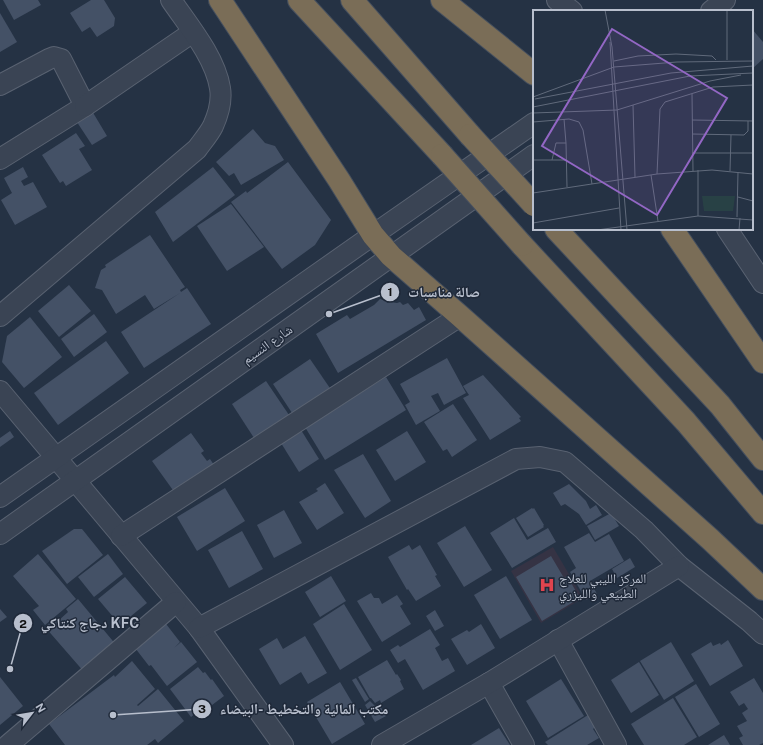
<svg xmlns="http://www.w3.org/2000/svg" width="763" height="745" font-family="'Public Sans','Noto Naskh Arabic',sans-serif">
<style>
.medical{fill:#353344}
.building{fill:#445166}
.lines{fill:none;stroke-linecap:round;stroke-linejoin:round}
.minor-casing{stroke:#596271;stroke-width:22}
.highway-casing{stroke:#454f5e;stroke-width:24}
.minor{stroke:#3a4454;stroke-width:20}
.highway{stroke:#7a6d57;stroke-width:22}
.highway-bridge-casing{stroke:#454f5e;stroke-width:24;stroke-linecap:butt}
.highway-bridge{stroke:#7a6d57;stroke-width:22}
.labels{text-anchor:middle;stroke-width:3;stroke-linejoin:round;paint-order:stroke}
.street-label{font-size:13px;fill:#b8bfcd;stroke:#1f2939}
.poi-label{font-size:13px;fill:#b8bfcd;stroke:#1f2939;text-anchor:start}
.inset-road{fill:none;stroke:#606a7b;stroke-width:1}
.view{fill:#9367c5;fill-opacity:0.15;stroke:#9367c5;stroke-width:2}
.inset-edge{fill:none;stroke:#b8bfcd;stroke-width:2}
.leader{fill:none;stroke:#b8bfcd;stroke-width:1.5}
.callout-dot{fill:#b8bfcd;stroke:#1f2939;stroke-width:1.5}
.mark-label{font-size:12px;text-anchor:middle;font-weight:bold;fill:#111}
.callout-label{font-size:14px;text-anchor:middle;font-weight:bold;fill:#b8bfcd;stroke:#1f2939;stroke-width:3;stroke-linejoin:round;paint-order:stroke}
</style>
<rect width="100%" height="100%" fill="#253244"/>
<polygon class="medical" points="553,547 583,598 541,623 511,571"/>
<g class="building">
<polygon points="3,0 38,0 41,5 14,20"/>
<polygon points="91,0 104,0 115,18 114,26 97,37 90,27 82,32 70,13"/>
<polygon points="0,13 17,42 0,52"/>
<polygon points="752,29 763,42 763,59 752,69"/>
<polygon points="89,106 107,136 92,145 73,116"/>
<polygon points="253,129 265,143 275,146 284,160 241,185 234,173 229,176 216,162"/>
<polygon points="76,133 85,146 79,149 92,170 66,186 63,181 60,183 42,155"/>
<polygon points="288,162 331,220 315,245 282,269 231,202 246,191 247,193"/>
<polygon points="23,167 28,177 21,181 24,186 33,182 47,207 15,225 1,200 12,193 4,178"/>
<polygon points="213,167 235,195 173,242 155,212"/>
<polygon points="231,204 264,247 227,271 197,226"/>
<polygon points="150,235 185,287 180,290 181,292 187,288 211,324 144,368 121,332 180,293 154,309 145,295 116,314 102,290 95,288 101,270 106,267 105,265"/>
<polygon points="69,285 91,311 59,337 38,311"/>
<polygon points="380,299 386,301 387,303 390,302 397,303 400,302 403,305 408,303 414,310 419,307 426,320 338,373 316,334 347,315 350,319 374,305"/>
<polygon points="94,314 107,332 74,357 61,339"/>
<polygon points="30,317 62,357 24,388 2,362 7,336"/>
<polygon points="106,341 129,373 58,425 34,393"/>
<polygon points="447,358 466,393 444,405 438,393 431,396 440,411 416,425 405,405 410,402 400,384"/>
<polygon points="310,359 334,394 296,419 273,384"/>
<polygon points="483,375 521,417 519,418 521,421 490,440 463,398 469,395 463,386"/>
<polygon points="386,377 406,410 325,460 305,427"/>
<polygon points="266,381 289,415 254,438 232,404"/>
<polygon points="453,404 477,440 452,457 447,449 443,451 424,422"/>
<polygon points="301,430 319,459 299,472 281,443"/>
<polygon points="10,431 14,437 0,447 0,438"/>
<polygon points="407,431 426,462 395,481 376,450"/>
<polygon points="191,433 204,451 201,453 207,461 210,459 214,465 175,493 152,461"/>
<polygon points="363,454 391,501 365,518 334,470"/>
<polygon points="325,483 344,513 317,530 299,502 318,491 316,489"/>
<polygon points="569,484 586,501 590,509 596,505 602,515 586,525 579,514 565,504 561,506 553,493"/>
<polygon points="225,488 245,521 197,551 177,517"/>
<polygon points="532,508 533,509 534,508 544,525 543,526 544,527 528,537 516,518"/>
<polygon points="284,510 302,543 274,558 257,525"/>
<polygon points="611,513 619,526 595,540 587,526"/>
<polygon points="514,518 527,540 548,528 556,542 512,568 490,533"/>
<polygon points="465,526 492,570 464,587 437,543"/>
<polygon points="74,529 82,529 103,555 67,584 42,551"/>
<polygon points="242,531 263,569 229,588 208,550"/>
<polygon points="589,533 595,542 609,534 624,561 590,581 597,594 586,600 570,572 576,568 564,547"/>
<polygon points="409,545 412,550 420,545 437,575 435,576 441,586 416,601 408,589 407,590 388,557"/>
<polygon points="38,554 76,599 45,625 33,610 39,606 13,576"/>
<polygon points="108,554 123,574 94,597 78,577"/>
<polygon points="551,556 564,578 567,576 580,598 542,621 516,577"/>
<polygon points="630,558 635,567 617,578 612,569"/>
<polygon points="331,576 346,601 320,617 305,592"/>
<polygon points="506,576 532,620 500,639 474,595"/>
<polygon points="125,577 147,603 120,625 98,599"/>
<polygon points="371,593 374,598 379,598 382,604 397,595 403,604 400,606 411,624 382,642 357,601"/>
<polygon points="78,599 117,646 85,673 45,627 56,618 58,621 68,612 66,609"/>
<polygon points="344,604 372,650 340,670 313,624"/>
<polygon points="0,609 7,617 0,622"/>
<polygon points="435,610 444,626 435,631 426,616"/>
<polygon points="163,620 180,642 174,648 181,642 197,662 167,686 151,665 149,666 132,644"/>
<polygon points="481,624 495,648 467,665 451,639 467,630 469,632"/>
<polygon points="430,629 440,645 435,648 442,661 448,658 455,671 423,690 405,659 398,663 390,650 398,645 400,647"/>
<polygon points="305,636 327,673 308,684 301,672 280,685 259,649 277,638 283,649"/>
<polygon points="728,640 743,666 710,686 691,654 711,642 713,646 720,643 721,645"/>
<polygon points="671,642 694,681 664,700 640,661"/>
<polygon points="387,660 396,675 397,674 401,680 400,681 404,689 381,703 380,700 375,703 371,698 370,698 358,677"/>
<polygon points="132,661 155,689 137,705 138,706 158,689 184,721 158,743 155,739 147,745 65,745 49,724 114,675 115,677"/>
<polygon points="639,662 659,695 631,713 611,680"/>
<polygon points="198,667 203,673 205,672 211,680 212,679 224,696 208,708 205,705 191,717 170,689"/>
<polygon points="0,677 23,706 0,725"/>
<polygon points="356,678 369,699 365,702 352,680"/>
<polygon points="754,678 763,693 763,743 759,745 743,745 739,738 743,736 737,726 747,721 742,713 748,709 744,703 739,706 730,692"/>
<polygon points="561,679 584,716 548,738 526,701"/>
<polygon points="340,682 365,724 332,744 307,702"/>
<polygon points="696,684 720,724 699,737 675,697"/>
<polygon points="673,698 697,737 684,745 644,745 631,724"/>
<polygon points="370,701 375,706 379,704 386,716 375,722 365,705"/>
<polygon points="588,715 595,727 593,729 599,738 587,745 548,745 545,742"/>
<polygon points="499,728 510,745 471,745"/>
<polygon points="724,735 730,745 708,745"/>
</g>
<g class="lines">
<defs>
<g id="minor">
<polyline points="557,0 572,11"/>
<polyline points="711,11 725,0"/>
<polyline points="0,85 49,59 54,57 61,59 85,106 0,159"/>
<polyline points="85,106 193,32"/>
<polyline points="727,229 763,283"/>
<path d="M0,316l197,-167c5,-7 12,-15 16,-23 5,-11 9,-26 7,-38 -5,-31 -32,-63 -49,-88"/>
<polyline points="0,391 199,628 283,745"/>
<polyline points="0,497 373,235 534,123"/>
<polyline points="0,534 534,155"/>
<polyline points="121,536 460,316"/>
<polyline points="199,628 516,459 540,457 565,462 644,530 679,566 749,621 763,634"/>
<polyline points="558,640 616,745"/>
<polyline points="489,683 524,745"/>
<polyline points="8,745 176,602"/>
<polyline points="382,745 489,683 679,566"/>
</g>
<g id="highway">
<polyline points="220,0 339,180 373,235 391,256 460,316 710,539 763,589"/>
<polyline points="299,0 442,155"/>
<polyline points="352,0 470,135"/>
<polyline points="442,0 534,74"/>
<polyline points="556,229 720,405 763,459"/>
<polyline points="672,229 763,362"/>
<polyline points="522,245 686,422 763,513"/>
</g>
</defs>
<use href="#minor" class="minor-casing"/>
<use href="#highway" class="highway-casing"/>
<use href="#minor" class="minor"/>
<use href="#highway" class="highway"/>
<defs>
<g id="highway-bridge">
<polyline points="470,135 534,205"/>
<polyline points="442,155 522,245"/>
</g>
</defs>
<use href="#highway-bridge" class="highway-bridge-casing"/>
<use href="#highway-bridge" class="highway-bridge"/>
</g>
<defs>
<symbol id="hospital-bare" viewBox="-9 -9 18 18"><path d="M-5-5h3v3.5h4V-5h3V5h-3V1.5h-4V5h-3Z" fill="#e0444e" stroke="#1f2939" stroke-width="2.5" paint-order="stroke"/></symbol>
</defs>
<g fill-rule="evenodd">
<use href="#hospital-bare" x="536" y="574" width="22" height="22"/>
</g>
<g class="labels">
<g class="street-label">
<text transform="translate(267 344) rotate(-35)" y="5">شارع النسيم</text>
</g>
<g class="poi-label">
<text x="559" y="583">المركز الليبي للعلاج<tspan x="559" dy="15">الطبيعي والليزري</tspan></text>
</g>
</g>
<g transform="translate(533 10)">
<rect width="220" height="220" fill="#253244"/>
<path d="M169,186h33l-2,15h-29z" fill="#284145"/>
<path class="inset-road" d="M72,0l7,37 15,183M77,32l11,188M194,50v-50M81,51l24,-5 38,-2 36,2 4,4M159,84l1,77M0,87l81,-30 63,-5 76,-1M2,89l136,-26 82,-7M100,95l2,72M0,97l157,-31 63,-3M0,103l84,-3 93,-29 31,-6M31,109l2,24M159,110l61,1M0,112l36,-3 10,3 4,8 9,54M159,124l52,1 4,-4v-10M0,141v-29M159,143h61M0,150h19l4,-17h10l1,44M19,150h14M165,160v46M197,161l1,-36M124,164l3,-65 5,-7 48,-15 40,-2M118,165l7,46M0,183l124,-19 55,-4 41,4M205,187l15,4M204,207l1,-45M0,213l86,-15M64,220l101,-14 55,4M206,220l1,-12"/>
<path class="view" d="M79,19l115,69 -70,117 -115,-69z"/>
<rect width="220" height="220" class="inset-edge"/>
</g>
<path class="leader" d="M329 314L390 292M10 669L23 623M113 715L202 709"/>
<g class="callout-dot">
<circle cx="329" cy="314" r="4"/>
<circle cx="10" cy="669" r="4"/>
<circle cx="113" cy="715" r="4"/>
<circle cx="390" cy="292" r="10"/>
<circle cx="23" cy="623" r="10"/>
<circle cx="202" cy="709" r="10"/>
</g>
<g class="mark-label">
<text x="390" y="296">1</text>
<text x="23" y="628">2</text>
<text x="202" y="713">3</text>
</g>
<g class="callout-label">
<text x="444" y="297">صالة مناسبات</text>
<text x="90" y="628">دجاج كنتاكي KFC</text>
<text x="304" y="714">مكتب المالية والتخطيط -البيضاء</text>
</g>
<g transform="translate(32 713) rotate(59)" stroke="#1f2939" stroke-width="3" paint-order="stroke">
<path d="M0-3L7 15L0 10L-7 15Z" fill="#b8bfcd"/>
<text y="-6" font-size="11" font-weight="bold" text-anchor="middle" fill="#b8bfcd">N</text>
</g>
</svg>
